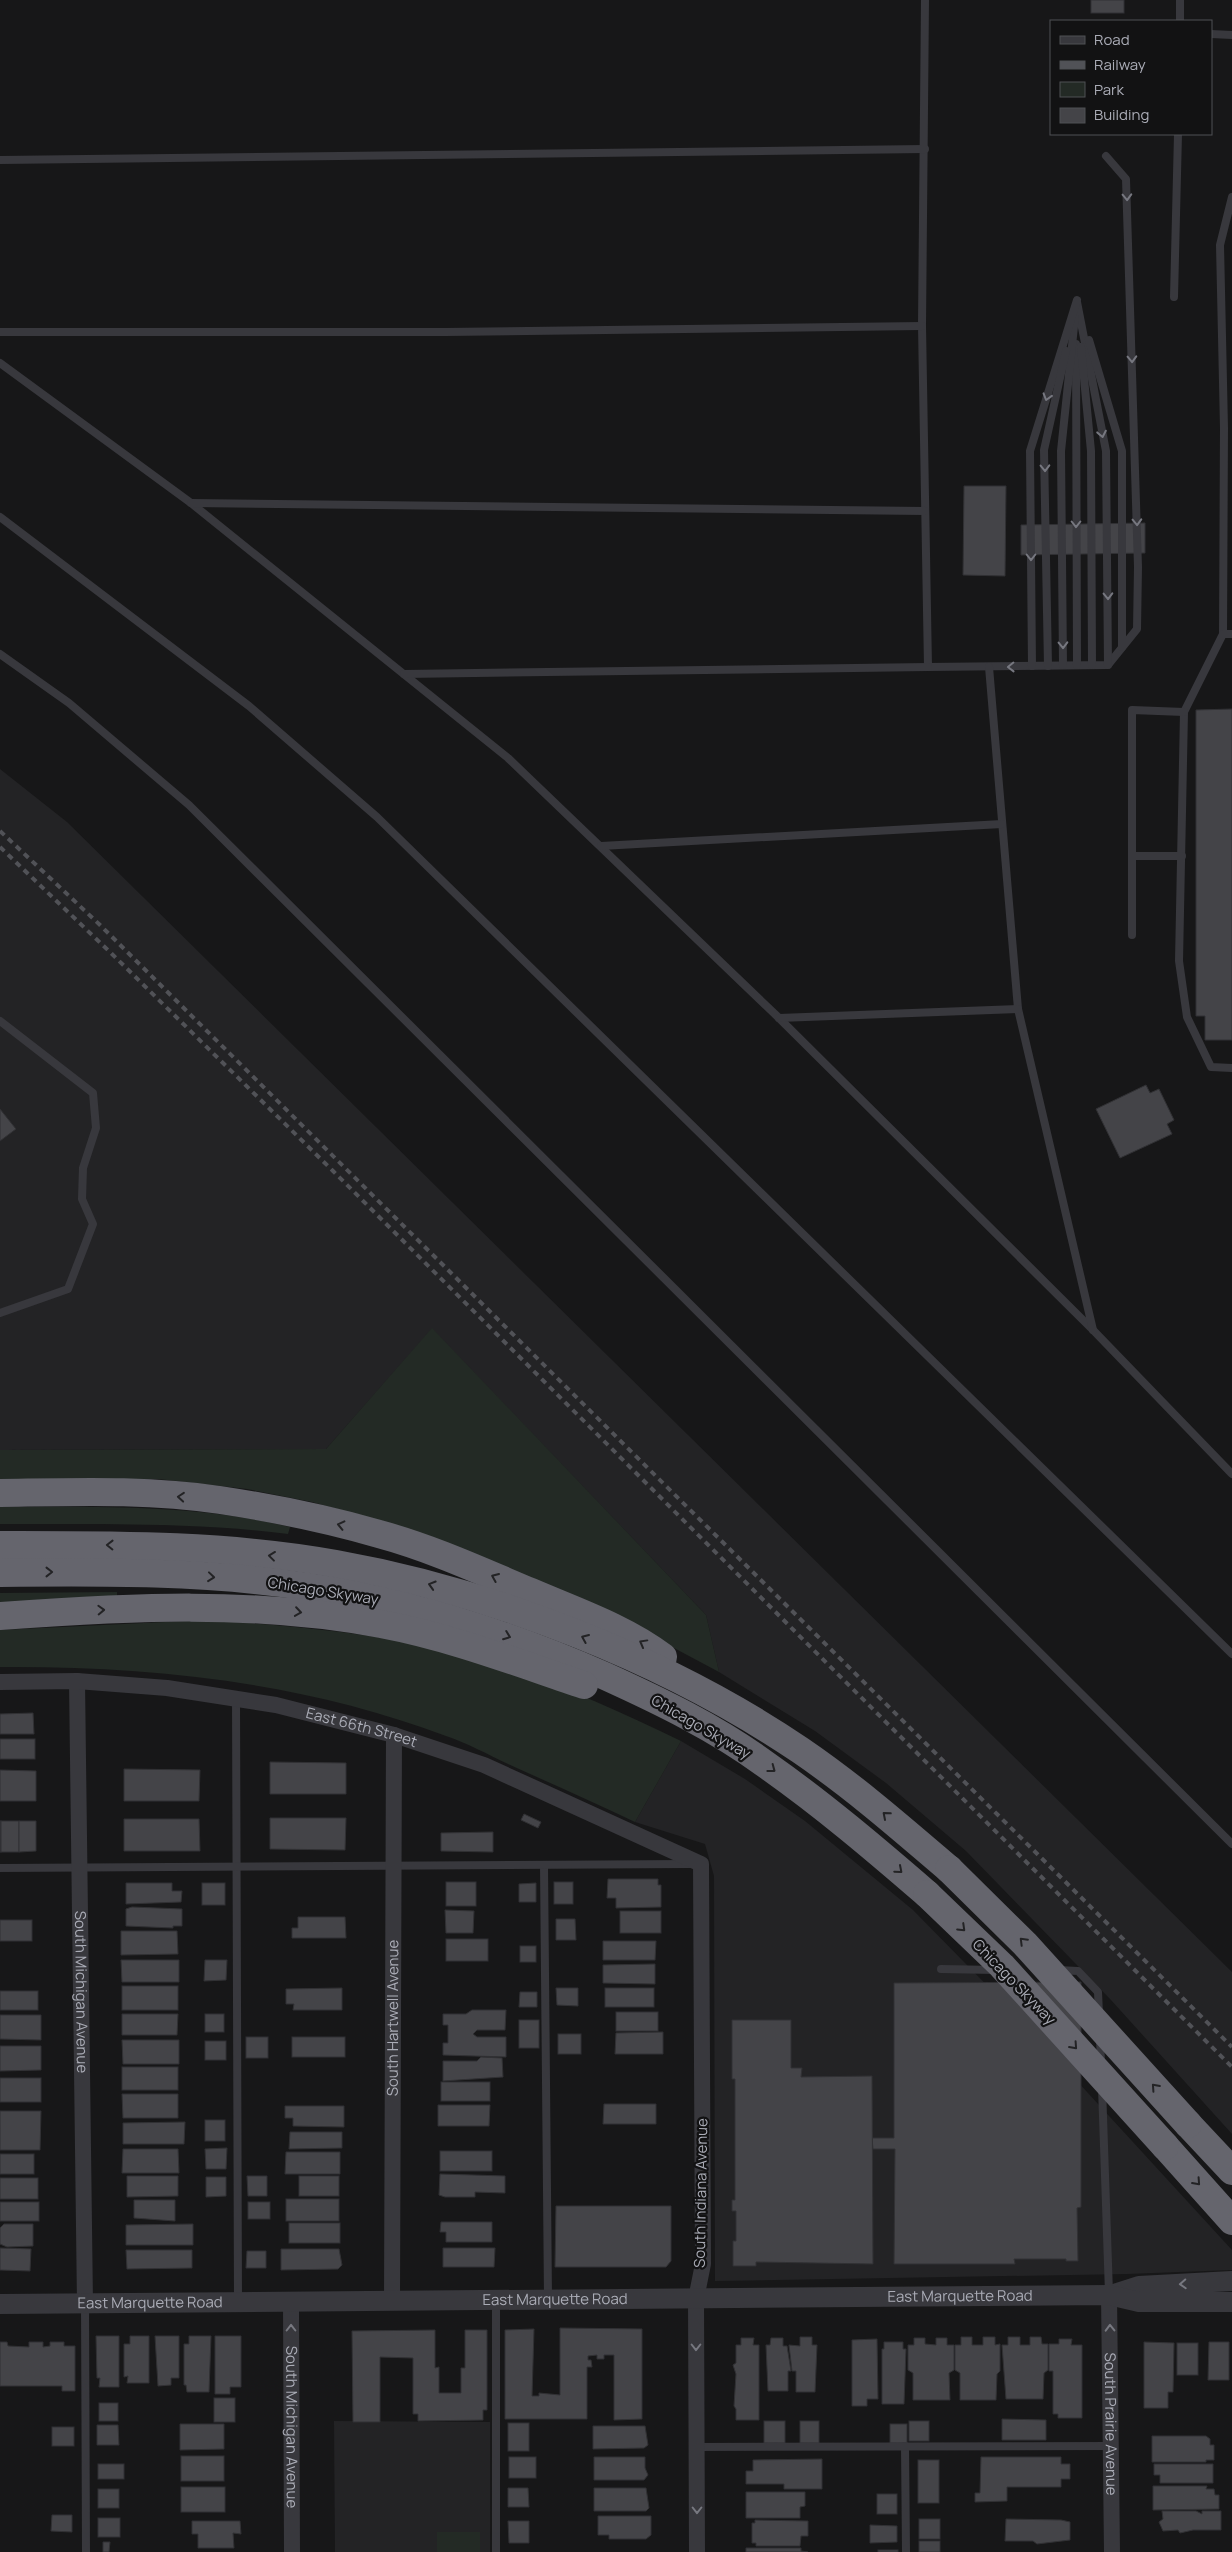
<svg xmlns="http://www.w3.org/2000/svg" width="1232" height="2552" font-family="Manrope,sans-serif">
<style>
.built{fill:#232325}
.green{fill:#232a25}
.building{fill:#444448;stroke:#313134}
.lines{fill:none;stroke-linecap:round;stroke-linejoin:round}
.service{stroke:#38383d;stroke-width:8}
.minor{stroke:#38383d;stroke-width:16}
.tertiary{stroke:#38383d;stroke-width:20}
.motorway{stroke:#65656d;stroke-width:28}
.rail{stroke:#515257;stroke-width:4;stroke-dasharray:6 5;stroke-linecap:butt}
.motorway-bridge{stroke:#65656d;stroke-width:28}
.oneway{stroke:#777880}
.oneway2{stroke:#232325}
.labels{text-anchor:middle;stroke-width:4.5;stroke-linejoin:round;paint-order:stroke}
.street-label{font-size:15px;fill:#aaacb6;stroke:#121213}
</style>
<rect width="100%" height="100%" fill="#171718"/>
<g class="built">
<polygon points="0,769 67,822 1232,1972 1232,2134 1111,2000 966,1851 886,1783 815,1731 719,1672 706,1615 432,1329 326,1449 0,1450"/>
<polygon points="681,1741 745,1779 805,1821 913,1910 1021,2020 1232,2250 1232,2270 1127,2274 715,2281 714,1876 705,1844 635,1822"/>
<polygon points="334,2421 490,2422 490,2552 335,2552"/>
</g>
<g class="green">
<polygon points="432,1328 706,1615 719,1672 614,1616 381,1521 312,1502 247,1489 158,1479 0,1479 0,1450 326,1449"/>
<path d="M0,1507c97,0 195,-3 290,20l-2,7c-95,-12 -192,-10 -288,-10z"/>
<polygon points="117,1592 117,1598 0,1604 0,1593"/>
<path d="M206,1620c89,6 180,13 267,38 72,20 140,50 208,83l-46,81c-42,-20 -85,-39 -127,-58 -21,-10 -41,-21 -62,-28 -143,-54 -294,-70 -446,-69v-37z"/>
<rect x="437" y="2532" width="43" height="20"/>
</g>
<g class="building">
<rect x="1091" y="0" width="33" height="13"/>
<polygon points="964,486 1006,486 1005,576 963,575"/>
<polygon points="1145,523 1145,553 1021,555 1021,525"/>
<polygon points="1232,709 1232,1040 1205,1040 1205,1016 1196,1016 1196,710"/>
<polygon points="1146,1085 1150,1093 1159,1089 1174,1120 1167,1124 1172,1134 1120,1158 1096,1109"/>
<polygon points="0,1109 16,1129 0,1141"/>
<polygon points="33,1713 34,1734 0,1734 0,1714"/>
<rect x="0" y="1739" width="35" height="20"/>
<polygon points="270,1762 346,1763 346,1794 270,1794"/>
<polygon points="124,1769 200,1770 199,1801 124,1801"/>
<polygon points="0,1770 36,1771 36,1801 0,1801"/>
<polygon points="524,1814 541,1822 538,1828 521,1820"/>
<polygon points="270,1818 346,1818 345,1850 270,1849"/>
<polygon points="124,1819 199,1819 200,1851 124,1851"/>
<rect x="0" y="1821" width="1" height="31"/>
<rect x="1" y="1821" width="18" height="31"/>
<polygon points="19,1821 36,1821 36,1851 19,1852"/>
<polygon points="493,1832 493,1852 441,1851 441,1833"/>
<polygon points="608,1879 658,1879 658,1885 661,1885 661,1907 616,1908 616,1898 607,1898"/>
<rect x="446" y="1882" width="30" height="24"/>
<rect x="554" y="1882" width="19" height="22"/>
<polygon points="126,1883 172,1883 172,1891 182,1891 181,1902 126,1904"/>
<rect x="202" y="1883" width="23" height="22"/>
<polygon points="536,1883 536,1902 519,1902 519,1884"/>
<polygon points="132,1907 182,1909 182,1926 173,1926 173,1928 126,1926 126,1909"/>
<polygon points="445,1910 474,1911 473,1933 446,1933"/>
<rect x="620" y="1911" width="41" height="22"/>
<polygon points="298,1917 345,1917 346,1938 292,1938 292,1928 298,1928"/>
<polygon points="556,1919 575,1919 576,1940 556,1940"/>
<rect x="0" y="1920" width="32" height="21"/>
<polygon points="121,1931 177,1931 178,1954 121,1955"/>
<rect x="446" y="1939" width="42" height="22"/>
<polygon points="603,1941 656,1941 655,1960 603,1960"/>
<rect x="520" y="1946" width="16" height="16"/>
<polygon points="121,1960 179,1960 179,1982 122,1982"/>
<polygon points="205,1960 227,1960 226,1980 204,1981"/>
<polygon points="655,1964 655,1984 603,1983 603,1965"/>
<polygon points="1081,1982 1081,2207 1077,2208 1078,2261 1066,2261 1066,2259 1014,2259 1015,2264 894,2264 895,2149 873,2149 872,2138 894,2138 894,1983"/>
<rect x="122" y="1986" width="56" height="24"/>
<polygon points="342,1988 342,2010 293,2010 294,2004 286,2004 286,1989"/>
<polygon points="556,1988 578,1988 578,2006 557,2005"/>
<rect x="605" y="1988" width="49" height="19"/>
<rect x="0" y="1991" width="38" height="19"/>
<polygon points="520,1992 537,1992 537,2007 519,2007"/>
<polygon points="472,2010 506,2010 505,2030 477,2030 473,2034 477,2037 506,2037 506,2057 443,2055 443,2043 448,2043 448,2025 443,2025 443,2014 466,2014"/>
<rect x="616" y="2012" width="42" height="19"/>
<polygon points="122,2014 178,2014 177,2035 122,2035"/>
<rect x="205" y="2014" width="19" height="18"/>
<polygon points="0,2015 41,2015 41,2040 0,2039"/>
<rect x="519" y="2020" width="20" height="28"/>
<polygon points="732,2020 791,2020 791,2068 802,2068 801,2077 872,2076 873,2264 756,2262 756,2266 733,2266 733,2241 736,2241 736,2211 732,2211 732,2200 735,2200 735,2079 732,2079"/>
<polygon points="663,2032 663,2054 615,2054 616,2033"/>
<rect x="558" y="2034" width="23" height="20"/>
<rect x="246" y="2037" width="22" height="21"/>
<rect x="292" y="2037" width="53" height="20"/>
<polygon points="122,2040 179,2040 179,2064 123,2064"/>
<rect x="205" y="2041" width="21" height="19"/>
<polygon points="0,2046 41,2046 41,2070 0,2071"/>
<polygon points="481,2057 502,2058 503,2077 443,2081 443,2061 477,2061"/>
<rect x="122" y="2067" width="56" height="23"/>
<rect x="0" y="2078" width="41" height="24"/>
<rect x="441" y="2082" width="49" height="19"/>
<polygon points="122,2094 178,2094 178,2118 123,2118"/>
<polygon points="604,2104 656,2104 656,2124 603,2124"/>
<polygon points="438,2105 490,2105 489,2126 438,2126"/>
<polygon points="285,2106 344,2106 344,2127 293,2126 293,2118 285,2118"/>
<polygon points="0,2111 41,2111 40,2150 0,2150"/>
<rect x="205" y="2120" width="20" height="21"/>
<polygon points="185,2122 184,2144 123,2144 123,2123"/>
<polygon points="290,2132 342,2132 342,2148 289,2149"/>
<polygon points="227,2148 226,2169 206,2169 205,2149"/>
<polygon points="123,2149 178,2149 179,2173 122,2173"/>
<rect x="440" y="2151" width="52" height="20"/>
<polygon points="286,2152 340,2152 340,2174 285,2174"/>
<rect x="0" y="2154" width="34" height="20"/>
<polygon points="440,2174 505,2176 505,2193 475,2192 475,2197 445,2197 439,2195"/>
<polygon points="127,2176 178,2176 178,2196 127,2197"/>
<polygon points="247,2176 267,2176 267,2196 248,2196"/>
<rect x="299" y="2176" width="40" height="20"/>
<polygon points="206,2177 226,2177 226,2196 206,2197"/>
<rect x="0" y="2178" width="38" height="21"/>
<rect x="286" y="2199" width="53" height="22"/>
<polygon points="134,2200 175,2200 175,2221 134,2218"/>
<rect x="0" y="2202" width="39" height="19"/>
<rect x="248" y="2202" width="22" height="17"/>
<polygon points="556,2206 671,2206 671,2261 666,2267 555,2267"/>
<polygon points="441,2222 492,2222 492,2242 446,2242 446,2232 440,2232"/>
<rect x="289" y="2223" width="51" height="20"/>
<polygon points="4,2224 33,2224 33,2246 7,2247 0,2244 0,2228"/>
<polygon points="193,2224 193,2245 126,2245 126,2225"/>
<polygon points="0,2248 31,2249 30,2271 0,2270"/>
<polygon points="443,2248 495,2248 494,2267 443,2267"/>
<polygon points="281,2249 339,2249 342,2265 338,2269 281,2270"/>
<polygon points="126,2250 192,2250 192,2268 127,2269"/>
<polygon points="247,2251 266,2251 266,2268 246,2268"/>
<polygon points="560,2328 642,2329 642,2419 614,2420 614,2355 604,2355 604,2359 597,2359 597,2355 588,2356 588,2360 591,2360 592,2367 587,2367 587,2419 505,2419 505,2330 534,2329 532,2396 539,2396 539,2393 560,2395"/>
<polygon points="435,2330 435,2368 439,2367 439,2393 461,2393 461,2368 465,2368 465,2330 487,2330 487,2410 483,2410 483,2420 418,2421 418,2414 413,2414 413,2358 380,2357 380,2422 353,2422 352,2331"/>
<polygon points="96,2336 119,2336 119,2387 99,2387 100,2378 97,2378"/>
<polygon points="130,2336 149,2336 149,2383 127,2383 128,2376 124,2377 124,2344 130,2344"/>
<polygon points="155,2336 179,2336 179,2378 171,2378 171,2385 158,2386"/>
<polygon points="189,2336 211,2336 209,2392 187,2392 186,2385 184,2385 184,2344 189,2344"/>
<polygon points="215,2336 241,2336 241,2387 230,2387 230,2394 215,2394"/>
<polygon points="800,2337 812,2337 812,2345 817,2345 815,2392 796,2392 796,2371 792,2371 789,2345 800,2346"/>
<polygon points="961,2337 972,2337 972,2345 983,2345 983,2337 995,2337 995,2345 1000,2344 1000,2371 997,2374 996,2400 960,2400 960,2373 955,2370 955,2345 961,2345"/>
<polygon points="1008,2337 1020,2337 1020,2345 1030,2345 1030,2337 1041,2337 1042,2344 1048,2344 1048,2370 1044,2373 1043,2399 1006,2399 1002,2345 1008,2345"/>
<polygon points="741,2338 754,2338 753,2345 759,2345 759,2420 736,2420 736,2409 734,2406 736,2374 733,2365 736,2363 736,2345 741,2345"/>
<polygon points="771,2338 783,2338 783,2346 787,2346 791,2371 788,2371 788,2391 768,2391 766,2345 770,2345"/>
<polygon points="914,2338 925,2338 925,2344 936,2345 936,2338 947,2338 947,2345 954,2345 954,2370 949,2373 950,2400 913,2400 913,2373 908,2370 908,2345 914,2345"/>
<polygon points="877,2339 878,2399 867,2399 867,2406 852,2406 852,2340"/>
<polygon points="1059,2339 1072,2339 1071,2345 1082,2345 1082,2418 1058,2418 1058,2414 1053,2414 1053,2371 1049,2371 1049,2344 1059,2344"/>
<polygon points="0,2342 7,2342 8,2346 29,2347 29,2342 43,2342 43,2347 50,2346 50,2342 64,2342 64,2346 75,2346 75,2391 62,2391 62,2386 0,2386"/>
<polygon points="884,2342 903,2342 903,2349 906,2349 904,2404 882,2404 882,2349 884,2349"/>
<polygon points="1144,2342 1174,2343 1173,2392 1168,2392 1168,2408 1144,2408"/>
<polygon points="1209,2342 1229,2342 1229,2380 1208,2380"/>
<rect x="1177" y="2343" width="21" height="32"/>
<rect x="214" y="2398" width="21" height="24"/>
<rect x="99" y="2403" width="19" height="18"/>
<polygon points="1002,2419 1046,2420 1046,2440 1002,2440"/>
<rect x="764" y="2421" width="21" height="22"/>
<rect x="800" y="2421" width="19" height="22"/>
<rect x="909" y="2421" width="20" height="20"/>
<rect x="508" y="2423" width="21" height="28"/>
<polygon points="180,2424 224,2424 224,2449 180,2450"/>
<rect x="890" y="2424" width="17" height="19"/>
<polygon points="97,2425 118,2425 119,2445 97,2445"/>
<polygon points="593,2426 645,2426 648,2445 644,2448 593,2449"/>
<rect x="52" y="2427" width="22" height="19"/>
<polygon points="1152,2436 1206,2436 1210,2439 1210,2445 1214,2445 1214,2460 1206,2460 1206,2462 1152,2462"/>
<rect x="181" y="2456" width="43" height="25"/>
<rect x="509" y="2457" width="27" height="21"/>
<polygon points="594,2457 645,2457 645,2468 648,2475 644,2480 594,2480"/>
<polygon points="981,2457 1061,2457 1061,2464 1070,2464 1070,2479 1061,2479 1061,2487 1007,2487 1007,2501 975,2502 975,2493 980,2493"/>
<polygon points="822,2459 822,2489 784,2489 784,2484 746,2484 746,2471 753,2471 753,2460"/>
<rect x="918" y="2460" width="21" height="43"/>
<rect x="98" y="2464" width="26" height="15"/>
<polygon points="1154,2464 1213,2464 1213,2483 1160,2483 1160,2475 1154,2475"/>
<polygon points="1153,2486 1207,2486 1206,2489 1214,2489 1215,2495 1219,2495 1219,2509 1153,2510"/>
<rect x="181" y="2487" width="44" height="25"/>
<polygon points="508,2488 528,2488 529,2507 508,2507"/>
<polygon points="594,2488 646,2488 649,2508 646,2511 594,2511"/>
<rect x="98" y="2489" width="21" height="19"/>
<polygon points="746,2492 805,2492 805,2506 800,2507 800,2518 746,2518"/>
<rect x="877" y="2494" width="20" height="20"/>
<polygon points="1162,2511 1196,2511 1202,2514 1202,2511 1221,2511 1221,2530 1193,2530 1180,2533 1178,2530 1163,2531 1159,2522 1163,2519"/>
<polygon points="52,2515 72,2515 72,2532 51,2531"/>
<polygon points="598,2516 651,2516 651,2535 646,2539 609,2539 609,2535 598,2535"/>
<rect x="98" y="2518" width="22" height="19"/>
<rect x="919" y="2519" width="21" height="20"/>
<polygon points="1006,2519 1061,2520 1070,2522 1070,2540 1037,2544 1033,2541 1005,2541"/>
<polygon points="755,2520 808,2521 808,2536 801,2536 800,2546 756,2546 756,2543 752,2543 752,2523 755,2523"/>
<polygon points="192,2521 240,2521 241,2534 233,2533 234,2548 198,2548 198,2534 192,2534"/>
<polygon points="508,2521 529,2521 529,2543 509,2543"/>
<polygon points="870,2525 897,2526 897,2542 870,2543"/>
<rect x="919" y="2541" width="21" height="11"/>
<polygon points="103,2542 110,2542 109,2552 103,2552"/>
<polygon points="746,2548 801,2548 801,2551 808,2552 746,2552"/>
<rect x="878" y="2550" width="20" height="2"/>
</g>
<g class="lines">
<g class="service">
<polyline points="925,0 922,326 928,667 1108,665 1137,629 1138,567 1126,179 1106,156"/>
<polyline points="1180,21 1180,0"/>
<polyline points="1211,34 1232,35"/>
<polyline points="0,160 925,149"/>
<polyline points="1174,297 1178,134"/>
<polyline points="1077,302 1106,451 1108,665"/>
<polyline points="0,332 445,332 922,326"/>
<polyline points="1089,340 1122,451 1122,647"/>
<polyline points="1076,344 1077,665"/>
<polyline points="1081,347 1091,451 1092,665"/>
<polyline points="0,363 191,503 508,758 779,1018 1093,1330 1232,1474"/>
<polyline points="191,503 925,511"/>
<polyline points="0,517 249,706 377,817 1232,1654"/>
<polyline points="1223,634 1224,428 1220,245 1232,197"/>
<polyline points="1232,634 1223,634 1184,712 1179,961 1187,1017 1211,1067 1232,1068"/>
<polyline points="0,654 69,703 189,805 1232,1844"/>
<polyline points="1063,665 1061,451 1075,317"/>
<polyline points="1032,666 1030,451 1077,300"/>
<polyline points="1048,666 1044,450 1066,351"/>
<polyline points="989,667 1018,1009 1093,1330"/>
<polyline points="404,674 928,667"/>
<polyline points="601,846 1002,824"/>
<polyline points="1132,856 1182,856"/>
<polyline points="1132,935 1132,710 1184,712"/>
<polyline points="779,1018 1018,1009"/>
<polyline points="0,1021 93,1093 96,1128 83,1168 82,1199 93,1224 68,1289 0,1313"/>
<polyline points="236,1699 238,2301"/>
<polyline points="544,1865 548,2298"/>
<polyline points="0,1868 690,1864"/>
<polyline points="941,1969 996,1970"/>
<polyline points="1058,1970 1078,1971 1098,1992 1099,2014"/>
<polyline points="1100,2038 1101,2063"/>
<polyline points="1102,2087 1109,2293"/>
<polyline points="496,2302 496,2552"/>
<polyline points="85,2304 86,2552"/>
<polyline points="905,2446 906,2552"/>
<polyline points="697,2447 1111,2446"/>
</g>
<g class="minor">
<path id="s1" d="M77,1681l8,623"/>
<path id="s2" d="M0,1682l77,-1 90,7 109,17 118,30 90,30 217,99 2,400 -7,35 1,253"/>
<path id="s3" d="M1109,2295l3,257"/>
<path id="s4" d="M392,2302l2,-567"/>
<path id="s5" d="M291,2303l1,249"/>
</g>
<g class="tertiary">
<polyline points="1111,2295 1139,2286 1232,2281"/>
<path id="s6" d="M0,2304l1109,-9 30,7h93"/>
</g>
<g class="motorway">
<path d="M0,1493c73,-1 147,-4 220,7 53,8 107,19 159,34 52,14 102,37 152,58 44,19 94,36 132,65"/>
<path d="M0,1545c112,0 226,-1 336,19 157,28 331,96 464,186 53,36 101,78 149,119"/>
<path d="M0,1573c103,-1 207,-2 309,14 103,16 201,47 296,89 55,25 111,52 160,88 57,40 110,85 162,130"/>
<path d="M0,1616c130,-9 253,-16 381,8 70,13 137,39 203,61"/>
<polyline points="1188,2124 1232,2171"/>
<polyline points="1165,2146 1232,2221"/>
</g>
<g class="rail">
<polyline points="0,831 100,925 1232,2047"/>
<polyline points="0,847 112,954 333,1171 1232,2067"/>
</g>
<g class="motorway-bridge">
<polyline points="949,1869 1025,1944 1188,2124"/>
<polyline points="927,1894 1002,1966 1165,2146"/>
</g>
</g>
<defs><path id="oneway-chevron" d="M-2-3.5L2.5 0L-2 3.5" fill="none" stroke-width="1.6" stroke-linecap="round" stroke-linejoin="round" transform="scale(1.25)"/></defs>
<g class="oneway">
<use href="#oneway-chevron" transform="translate(1127 197) rotate(88)"/>
<use href="#oneway-chevron" transform="translate(1132 359) rotate(88)"/>
<use href="#oneway-chevron" transform="translate(1047 397) rotate(107)"/>
<use href="#oneway-chevron" transform="translate(1102 434) rotate(79)"/>
<use href="#oneway-chevron" transform="translate(1045 468) rotate(89)"/>
<use href="#oneway-chevron" transform="translate(1137 522) rotate(88)"/>
<use href="#oneway-chevron" transform="translate(1076 524) rotate(90)"/>
<use href="#oneway-chevron" transform="translate(1031 557) rotate(90)"/>
<use href="#oneway-chevron" transform="translate(1108 596) rotate(89)"/>
<use href="#oneway-chevron" transform="translate(1063 645) rotate(89)"/>
<use href="#oneway-chevron" transform="translate(1011 667) rotate(179)"/>
<use href="#oneway-chevron" transform="translate(1183 2284) rotate(177)"/>
<use href="#oneway-chevron" transform="translate(291 2328) rotate(-90)"/>
<use href="#oneway-chevron" transform="translate(1110 2328) rotate(-91)"/>
<use href="#oneway-chevron" transform="translate(696 2347) rotate(90)"/>
<use href="#oneway-chevron" transform="translate(697 2510) rotate(90)"/>
</g>
<g class="oneway2">
<use href="#oneway-chevron" transform="translate(181 1497) rotate(-175)"/>
<use href="#oneway-chevron" transform="translate(341 1525) rotate(-167)"/>
<use href="#oneway-chevron" transform="translate(110 1545) rotate(-179)"/>
<use href="#oneway-chevron" transform="translate(272 1556) rotate(-173)"/>
<use href="#oneway-chevron" transform="translate(49 1572)"/>
<use href="#oneway-chevron" transform="translate(211 1577) rotate(6)"/>
<use href="#oneway-chevron" transform="translate(495 1577) rotate(-157)"/>
<use href="#oneway-chevron" transform="translate(432 1585) rotate(-163)"/>
<use href="#oneway-chevron" transform="translate(101 1610) rotate(-2)"/>
<use href="#oneway-chevron" transform="translate(298 1612) rotate(8)"/>
<use href="#oneway-chevron" transform="translate(507 1636) rotate(21)"/>
<use href="#oneway-chevron" transform="translate(585 1638) rotate(-157)"/>
<use href="#oneway-chevron" transform="translate(643 1643) rotate(-151)"/>
<use href="#oneway-chevron" transform="translate(772 1769) rotate(37)"/>
<use href="#oneway-chevron" transform="translate(886 1815) rotate(-139)"/>
<use href="#oneway-chevron" transform="translate(899 1870) rotate(41)"/>
<use href="#oneway-chevron" transform="translate(962 1928) rotate(44)"/>
<use href="#oneway-chevron" transform="translate(1023 1941) rotate(-135)"/>
<use href="#oneway-chevron" transform="translate(1074 2046) rotate(48)"/>
<use href="#oneway-chevron" transform="translate(1155 2087) rotate(-132)"/>
<use href="#oneway-chevron" transform="translate(1197 2182) rotate(48)"/>
</g>
<g class="labels">
<g class="street-label">
<text transform="translate(323 1591) rotate(9)" y="5">Chicago Skyway</text>
<text transform="translate(701 1727) rotate(30)" y="5">Chicago Skyway</text>
<text dy="5" stroke="none"><textPath href="#s2" startOffset="366">East 66th Street</textPath></text>
<text transform="translate(1014 1982) rotate(46)" y="5">Chicago Skyway</text>
<text dy="5" stroke="none"><textPath href="#s1" startOffset="311">South Michigan Avenue</textPath></text>
<text dy="5" stroke="none"><textPath href="#s4" startOffset="284">South Hartwell Avenue</textPath></text>
<text transform="translate(701 2193) rotate(-89)" y="5">South Indiana Avenue</text>
<text dy="5" stroke="none"><textPath href="#s6" startOffset="960">East Marquette Road</textPath></text>
<text dy="5" stroke="none"><textPath href="#s6" startOffset="555">East Marquette Road</textPath></text>
<text dy="5" stroke="none"><textPath href="#s6" startOffset="150">East Marquette Road</textPath></text>
<text dy="5" stroke="none"><textPath href="#s3" startOffset="129">South Prairie Avenue</textPath></text>
<text dy="5" stroke="none"><textPath href="#s5" startOffset="124">South Michigan Avenue</textPath></text>
</g>
</g>
<rect x="1050" y="20" width="162" height="115" fill="#121213" stroke="#4f5054"/>
<rect x="1060" y="36" width="25" height="8" fill="#38383d" stroke="#4f5054"/>
<text x="1094" y="45" font-size="15" fill="#aaacb6">Road</text>
<rect x="1060" y="61" width="25" height="8" fill="#515257" stroke="#4f5054"/>
<text x="1094" y="70" font-size="15" fill="#aaacb6">Railway</text>
<rect x="1060" y="82" width="25" height="15" fill="#232a25" stroke="#4f5054"/>
<text x="1094" y="95" font-size="15" fill="#aaacb6">Park</text>
<rect x="1060" y="108" width="25" height="15" fill="#444448" stroke="#4f5054"/>
<text x="1094" y="120" font-size="15" fill="#aaacb6">Building</text>
</svg>
